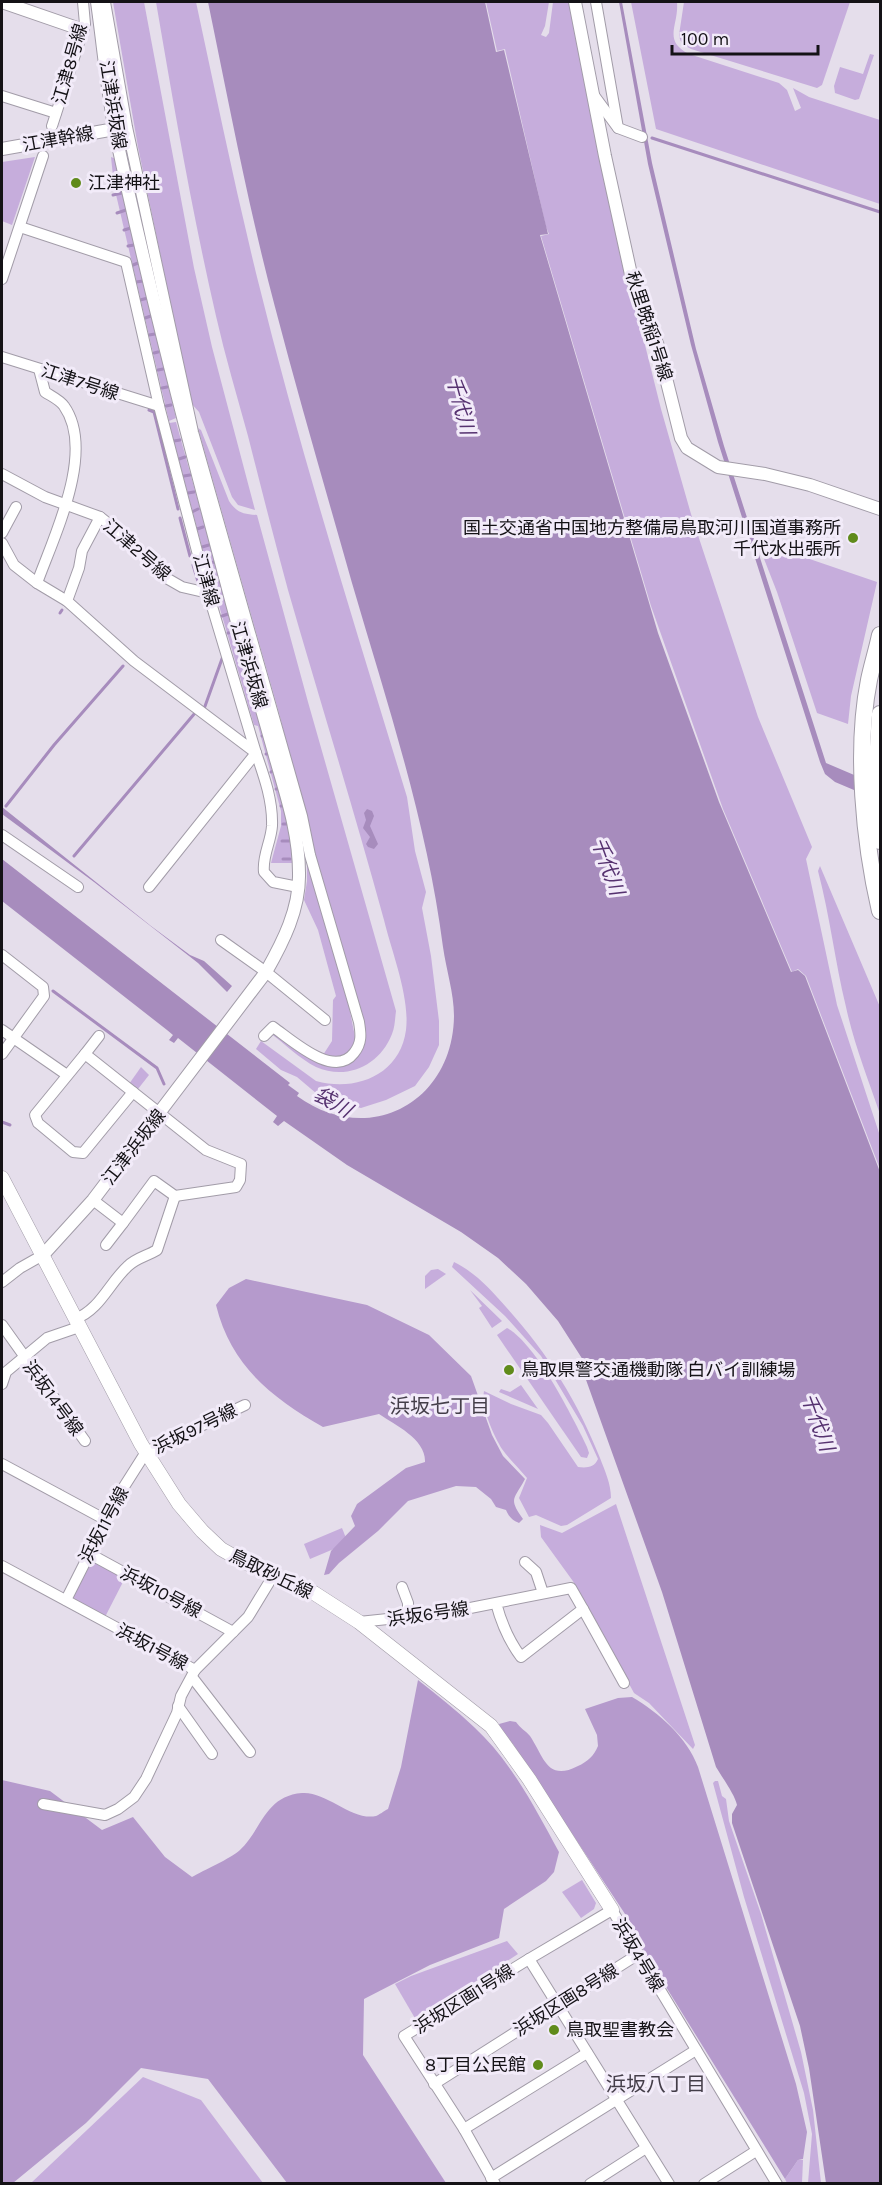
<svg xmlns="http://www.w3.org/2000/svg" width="882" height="2185" font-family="Karla,'Noto Sans JP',sans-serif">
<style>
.green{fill:#c6addc}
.forest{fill:#b59acc}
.water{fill:#a78cbd}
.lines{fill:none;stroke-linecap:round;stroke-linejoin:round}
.stream{stroke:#a78cbd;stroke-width:3}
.minor-casing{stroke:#a29ca8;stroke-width:12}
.tertiary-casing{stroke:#a29ca8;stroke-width:14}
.secondary-casing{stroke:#a29ca8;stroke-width:15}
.primary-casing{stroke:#a29ca8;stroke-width:18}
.minor{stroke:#fff;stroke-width:10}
.tertiary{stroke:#fff;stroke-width:12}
.secondary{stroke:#fff;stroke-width:14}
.primary{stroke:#fff;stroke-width:16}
.poi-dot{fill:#608b1b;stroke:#f2ebf9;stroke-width:2}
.labels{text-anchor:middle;stroke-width:6;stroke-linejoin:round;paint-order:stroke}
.street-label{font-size:18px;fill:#141216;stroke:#f2ebf9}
.poi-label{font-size:18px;fill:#141216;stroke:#f2ebf9;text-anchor:start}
.water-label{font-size:20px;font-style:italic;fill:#563270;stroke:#f2ebf9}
.neighbourhood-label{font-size:20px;fill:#443e49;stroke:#f2ebf9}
</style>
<rect width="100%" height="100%" fill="#e5deeb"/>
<g class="green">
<polygon points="113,2 144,2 194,268 212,347 255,510 238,505 232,497 199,412 191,403 138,147"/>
<path d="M156,2h40c20,93 39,186 62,279 43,174 97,345 149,516l8,54 11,41 -4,16 9,48 8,65v24l-10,22 -14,19 -29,14 -25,8 -38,-9 -26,-22 -16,-7 -25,-21 5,-8 55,40c40,11 84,-6 90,-51 4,-33 -14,-77 -22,-110 -30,-110 -64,-219 -96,-330 -14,-51 -27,-103 -40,-154 -11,-40 -23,-80 -32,-120 -24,-104 -42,-209 -60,-314z"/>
<polygon points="486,2 549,2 545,26 541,35 546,37 549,33 553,2 570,2 631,289 661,409 691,514 758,717 812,847 806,859 837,1005 880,1136 880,1169 806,976 798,969 792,972 723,809 651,606 541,236 549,234 546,227 505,49 497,51"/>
<path d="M631,2h46c2,24 -15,38 12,52l90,29 8,7 8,21 6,-3 -8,-20 16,9 71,23v84l-224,-75z"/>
<path d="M684,2h166l-28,83 -5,3 -126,-39c-6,-3 -11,-6 -12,-14z"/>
<polygon points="870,54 874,55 859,99 855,100 835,93 834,86 840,67 863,74"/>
<polygon points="35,157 12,225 2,221 2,162"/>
<polygon points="111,157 116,159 176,418 169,421 114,186"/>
<polygon points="176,422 287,821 291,837 292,863 271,863 281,826 281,811 258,726 254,725 203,551 169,423"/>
<path d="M198,428l3,2 28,71c8,12 14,13 28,14l51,187 88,309c-1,7 -1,16 -4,23 -12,31 -45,47 -76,33 -16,-8 -31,-23 -46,-34l4,-3c16,11 52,41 70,36 8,-2 13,-10 17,-16l-21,-98 -61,-239z"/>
<polygon points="757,541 877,582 851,696 848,724 817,713 777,592"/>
<polygon points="307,855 344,981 356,1042 353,1048 341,1060 323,1055 332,1041 333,1000 336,996 318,930 304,900 307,881"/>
<path d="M820,866l60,141v107c-12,-35 -26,-70 -34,-107 -11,-45 -16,-91 -28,-136z"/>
<polygon points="141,1067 149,1075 138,1089 129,1084"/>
<path d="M454,1262c22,11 36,27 52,45 41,45 72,95 94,151 5,13 11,26 11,40l-44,27 -6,1 -25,-11 -7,2 -10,-19 8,-20c-8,-10 -18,-19 -25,-29 -9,-15 -21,-41 -18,-58l27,13 30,11 7,8 30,44c8,1 16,1 20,-8l-15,-33 -42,-70 -36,-40 -53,-49z"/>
<polygon points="438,1269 446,1274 425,1289 425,1276 431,1270"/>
<polygon points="470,1290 502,1321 492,1328 479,1308 482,1306"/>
<path d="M507,1328c29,16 65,88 80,119l2,6 -2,5 -6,-1 -84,-122z"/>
<polygon points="521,1385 538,1409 499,1392 501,1389 510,1392"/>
<polygon points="616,1504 695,1745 693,1749 649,1703 634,1693 575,1584 541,1537 540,1525 562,1533"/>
<polygon points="342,1528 348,1543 310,1559 304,1544"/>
<polygon points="94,1562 125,1578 105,1617 74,1600 72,1594 88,1563"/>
<polygon points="715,1781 718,1781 722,1796 726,1799 729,1821 761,1914 801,2052 813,2110 821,2183 808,2183 812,2134 804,2093 744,1897 713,1783"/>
<polygon points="582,1880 596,1903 594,1909 581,1918 562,1892"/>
<polygon points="507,1941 518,1954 416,2020 395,1984 411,1976"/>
<polygon points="143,2077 201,2100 263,2183 31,2183"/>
<polygon points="798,2160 803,2160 802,2183 787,2183 785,2179"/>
</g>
<g class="forest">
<path d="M246,1279l121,26 62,30 42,41 21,59 11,21 22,23c-11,21 -17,19 -2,40l-4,4c-7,-3 -10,-6 -13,-13l-10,-3 -5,-8 -15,-12 -20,-1 -48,15 -30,30 -39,32 -10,11 -5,1 7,-24 24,-25 -4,-10 6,-12 49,-36 19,-6c1,-23 -30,-37 -46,-48l-56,13c-52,-30 -92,-61 -107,-122l13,-17z"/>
<path d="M418,1680c19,15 38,30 56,47 37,34 61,81 85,125l-5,20 -8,9 -42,28 -5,29 -69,27 -66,34 -1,56 83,128h-159l-79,-104 -67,-11 -55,55 -73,60 -11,1v-404l48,11 52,39 31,-13 32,40 27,20c12,-7 38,-18 48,-27 22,-21 25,-54 62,-57 24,-2 50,28 74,23 3,-1 8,-5 12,-7l13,-42z"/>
<path d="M632,1697c27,16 55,40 66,70l98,317 11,48 -4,27 -5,1 -13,19 -140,-226 -18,-36 -114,-173 -13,-16 -1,-4 11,-3 6,1c4,6 10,9 14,14 14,21 17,46 48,30 9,-4 16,-10 20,-20l-1,-11 -12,-26 33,-11z"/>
</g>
<g class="water">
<path d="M208,2h277l11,50 8,-2 44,184 -8,1 118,398 61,169 72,170 7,-2 7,6 75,196v1011h-54l-17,-115 -9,-42 -68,-203v-9l5,-9c-2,-10 -15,-28 -21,-38l-54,-175 -77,-215 7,-3 -34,-53 -32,-37 -28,-26 -37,-26 -114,-67 -63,-44 -6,5 -5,-4 4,-6 -99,-78 -4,5 -5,-3 4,-5 -6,-5 -165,-129v-42l288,224 -2,2 11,8 -2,3c71,52 156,7 157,-80 0,-23 -8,-47 -11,-69 -16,-125 -56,-244 -91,-364 -26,-92 -53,-184 -77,-276 -27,-101 -46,-204 -67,-305z"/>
<polygon points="619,2 622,2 652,163 696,349 724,446 826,763 880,786 880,801 835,782 825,774 820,762 718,442 691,345 648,164"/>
<polygon points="2,807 151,926 190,955 204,961 232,986 227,992 198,963 94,882 2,814"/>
<polygon points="367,809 372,811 374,816 370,826 378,844 374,849 368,847 366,844 370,837 363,828 366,820 364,813"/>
</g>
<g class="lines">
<g class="stream">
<polyline points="652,138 880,212"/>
<polyline points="109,177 118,175"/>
<polyline points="113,195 122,193"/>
<polyline points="117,213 126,210"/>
<polyline points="124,230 131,228"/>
<polyline points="128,246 134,245"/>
<polyline points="133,265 138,263"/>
<polyline points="136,282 143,281"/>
<polyline points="140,300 148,298"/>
<polyline points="145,318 151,316"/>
<polyline points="149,335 155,334"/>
<polyline points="154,353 158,352"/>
<polyline points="158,370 163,369"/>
<polyline points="162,388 167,387"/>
<polyline points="166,406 171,405"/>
<polyline points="149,410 154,412 178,509"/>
<polyline points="174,441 180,440"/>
<polyline points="179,459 185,457"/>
<polyline points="184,476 190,475"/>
<polyline points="188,493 194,492"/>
<polyline points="192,512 198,509"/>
<polyline points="180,518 190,556"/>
<polyline points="197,529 203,527"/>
<polyline points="202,547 209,545"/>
<polyline points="207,564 214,562"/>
<polyline points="193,565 200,588"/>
<polyline points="212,581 218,580"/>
<polyline points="217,598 223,597"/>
<polyline points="60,613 62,610"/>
<polyline points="222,616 228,614"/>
<polyline points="228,633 233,632"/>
<polyline points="204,709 223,656"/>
<polyline points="262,736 263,736"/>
<polyline points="266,754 268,754"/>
<polyline points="271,772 273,771"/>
<polyline points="276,789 277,789"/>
<polyline points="6,806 54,745 123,666"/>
<polyline points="281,806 282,806"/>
<polyline points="283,824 287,824"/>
<polyline points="282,841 289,841"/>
<polyline points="74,856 195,713"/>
<polyline points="283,859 290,859"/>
<polyline points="53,991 157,1068 164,1084"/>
<polyline points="2,1122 10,1125"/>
</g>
<defs>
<g id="minor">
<path d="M105,2l22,125 66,305 109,384 8,39 49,167c2,12 3,21 -5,31 -20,26 -61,-12 -81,-26l-9,9"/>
<polyline points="596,2 618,128"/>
<polyline points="593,94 618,128 642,137"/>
<polyline points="2,96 56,113"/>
<polyline points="52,126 85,24 83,2"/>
<polyline points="2,279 43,156"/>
<polyline points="2,357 159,406"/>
<polyline points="2,474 45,497 100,517 120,533 168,579 182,587 208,593"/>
<polyline points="2,533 16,507"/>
<polyline points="2,543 14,565 37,583 67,601 134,661 256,753 208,593 159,406 126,262 20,227"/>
<path d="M37,583c17,-47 59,-132 27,-177 -4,-6 -13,-10 -19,-14l-6,-23"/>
<polyline points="67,601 79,568 82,551 100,517"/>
<path d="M256,753c8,23 17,48 16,73 -1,16 -10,30 -8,46l9,10 25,5"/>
<polyline points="2,835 78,887"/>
<polyline points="149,887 256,753"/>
<polyline points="221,940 266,972 325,1020"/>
<polyline points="2,955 43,987 44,996 2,1054"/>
<polyline points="2,1030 67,1075"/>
<polyline points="85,1054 35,1115 38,1123 73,1152 83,1153 133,1092"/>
<polyline points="93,1200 123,1223 154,1181 175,1196 236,1187 240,1180 241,1164 206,1150 85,1054 99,1036"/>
<polyline points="106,1245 123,1223"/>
<polyline points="2,1282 20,1268 43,1255"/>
<path d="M75,1319c25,-9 34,-36 53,-53 8,-8 19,-10 29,-16l18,-54"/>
<polyline points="2,1325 85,1441"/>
<polyline points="2,1384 6,1372 47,1338 79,1327"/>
<polyline points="2,1464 106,1520"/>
<polyline points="88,1553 233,1632"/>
<polyline points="525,1562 536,1572 543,1593"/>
<polyline points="2,1566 195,1670 248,1617 273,1576"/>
<polyline points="402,1587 408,1603 408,1619"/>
<polyline points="66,1600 120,1493 146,1452 245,1405"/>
<polyline points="583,1609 624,1683"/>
<path d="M359,1622l86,-9 126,-25 12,21 -62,48c-12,-16 -20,-35 -25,-54"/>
<polyline points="192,1677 250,1752"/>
<polyline points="178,1706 212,1754"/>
<polyline points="43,1804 105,1815 118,1809 134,1797 146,1779 177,1713 181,1696 195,1670"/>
<polyline points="529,1959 669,2184"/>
<polyline points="434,2084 637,1955"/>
<polyline points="464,2129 587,2053"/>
<polyline points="491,2178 696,2050"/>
<polyline points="495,2184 464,2129 404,2036 529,1959 612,1910 777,2184"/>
<polyline points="590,2184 646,2148"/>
<polyline points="704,2184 756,2151"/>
</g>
<g id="tertiary">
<polyline points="2,2 83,30"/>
<polyline points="575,2 605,156 632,279 658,346 681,438 687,448 718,467 765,474 810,485 880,509"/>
<polyline points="2,149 115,129"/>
<path d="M43,1255l50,-55 173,-228c17,-30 34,-63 33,-99 0,-41 -13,-78 -24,-117 -15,-54 -31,-107 -45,-160 -41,-154 -82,-309 -115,-465 -8,-42 -12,-87 -18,-129"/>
</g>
<polyline id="secondary" points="2,1178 141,1444 179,1504 202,1531 221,1549 237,1558 273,1576 314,1593 359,1622 491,1726 529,1779 612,1910"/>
<g id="primary">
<path d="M880,635c-3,15 -8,30 -11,45 -14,70 -5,162 11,231"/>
<polyline points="880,714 876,780 880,841"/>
</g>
</defs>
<use href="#minor" class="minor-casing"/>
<use href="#tertiary" class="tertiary-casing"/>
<use href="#secondary" class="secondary-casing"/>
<use href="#primary" class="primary-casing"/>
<use href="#minor" class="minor"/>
<use href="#tertiary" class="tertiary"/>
<use href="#secondary" class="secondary"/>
<use href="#primary" class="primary"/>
</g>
<g class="poi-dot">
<circle cx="76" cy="183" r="6"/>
<circle cx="853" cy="538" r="6"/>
<circle cx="509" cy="1370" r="6"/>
<circle cx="554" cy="2030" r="6"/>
<circle cx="538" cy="2065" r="6"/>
</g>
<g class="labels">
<g class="street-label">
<text transform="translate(70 64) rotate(-74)" y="6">江津8号線</text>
<text transform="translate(113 105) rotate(81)" y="6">江津浜坂線</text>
<text transform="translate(58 139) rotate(-10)" y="6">江津幹線</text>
<text transform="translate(649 326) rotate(72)" y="6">秋里晩稲1号線</text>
<text transform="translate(80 382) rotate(18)" y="6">江津7号線</text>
<text transform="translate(137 550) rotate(41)" y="6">江津2号線</text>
<text transform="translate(206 580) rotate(75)" y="6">江津線</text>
<text transform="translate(249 665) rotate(74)" y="6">江津浜坂線</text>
<text transform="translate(134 1147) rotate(-52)" y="6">江津浜坂線</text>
<text transform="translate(53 1398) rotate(54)" y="6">浜坂14号線</text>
<text transform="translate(195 1429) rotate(-26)" y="6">浜坂97号線</text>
<text transform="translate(104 1525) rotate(-62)" y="6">浜坂11号線</text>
<text transform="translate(271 1574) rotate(26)" y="6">鳥取砂丘線</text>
<text transform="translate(161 1592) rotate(28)" y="6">浜坂10号線</text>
<text transform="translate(428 1614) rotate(-8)" y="6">浜坂6号線</text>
<text transform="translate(152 1647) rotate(28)" y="6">浜坂1号線</text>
<text transform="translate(638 1955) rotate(59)" y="6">浜坂4号線</text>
<text transform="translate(464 1999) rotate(-32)" y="6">浜坂区画1号線</text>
<text transform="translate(566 2000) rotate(-32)" y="6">浜坂区画8号線</text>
</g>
<g class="poi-label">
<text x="88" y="189">江津神社</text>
<text x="841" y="534" text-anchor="end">国土交通省中国地方整備局鳥取河川国道事務所<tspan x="841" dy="21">千代水出張所</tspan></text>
<text x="521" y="1376">鳥取県警交通機動隊 白バイ訓練場</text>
<text x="566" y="2036">鳥取聖書教会</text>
<text x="526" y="2071" text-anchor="end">8丁目公民館</text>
</g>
<g class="water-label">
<text transform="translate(461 405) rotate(75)" y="7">千代川</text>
<text transform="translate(608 866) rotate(70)" y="7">千代川</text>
<text transform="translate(333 1102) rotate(30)" y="7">袋川</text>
<text transform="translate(818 1422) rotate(70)" y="7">千代川</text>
</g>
<g class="neighbourhood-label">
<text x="440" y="1413">浜坂七丁目</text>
<text x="656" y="2091">浜坂八丁目</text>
</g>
</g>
<rect width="882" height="2185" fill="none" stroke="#141216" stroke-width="6"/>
<path d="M672 45v9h146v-9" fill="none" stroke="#141216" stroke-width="3"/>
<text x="681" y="45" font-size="18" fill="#141216" stroke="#f2ebf9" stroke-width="4.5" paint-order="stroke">100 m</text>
</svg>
